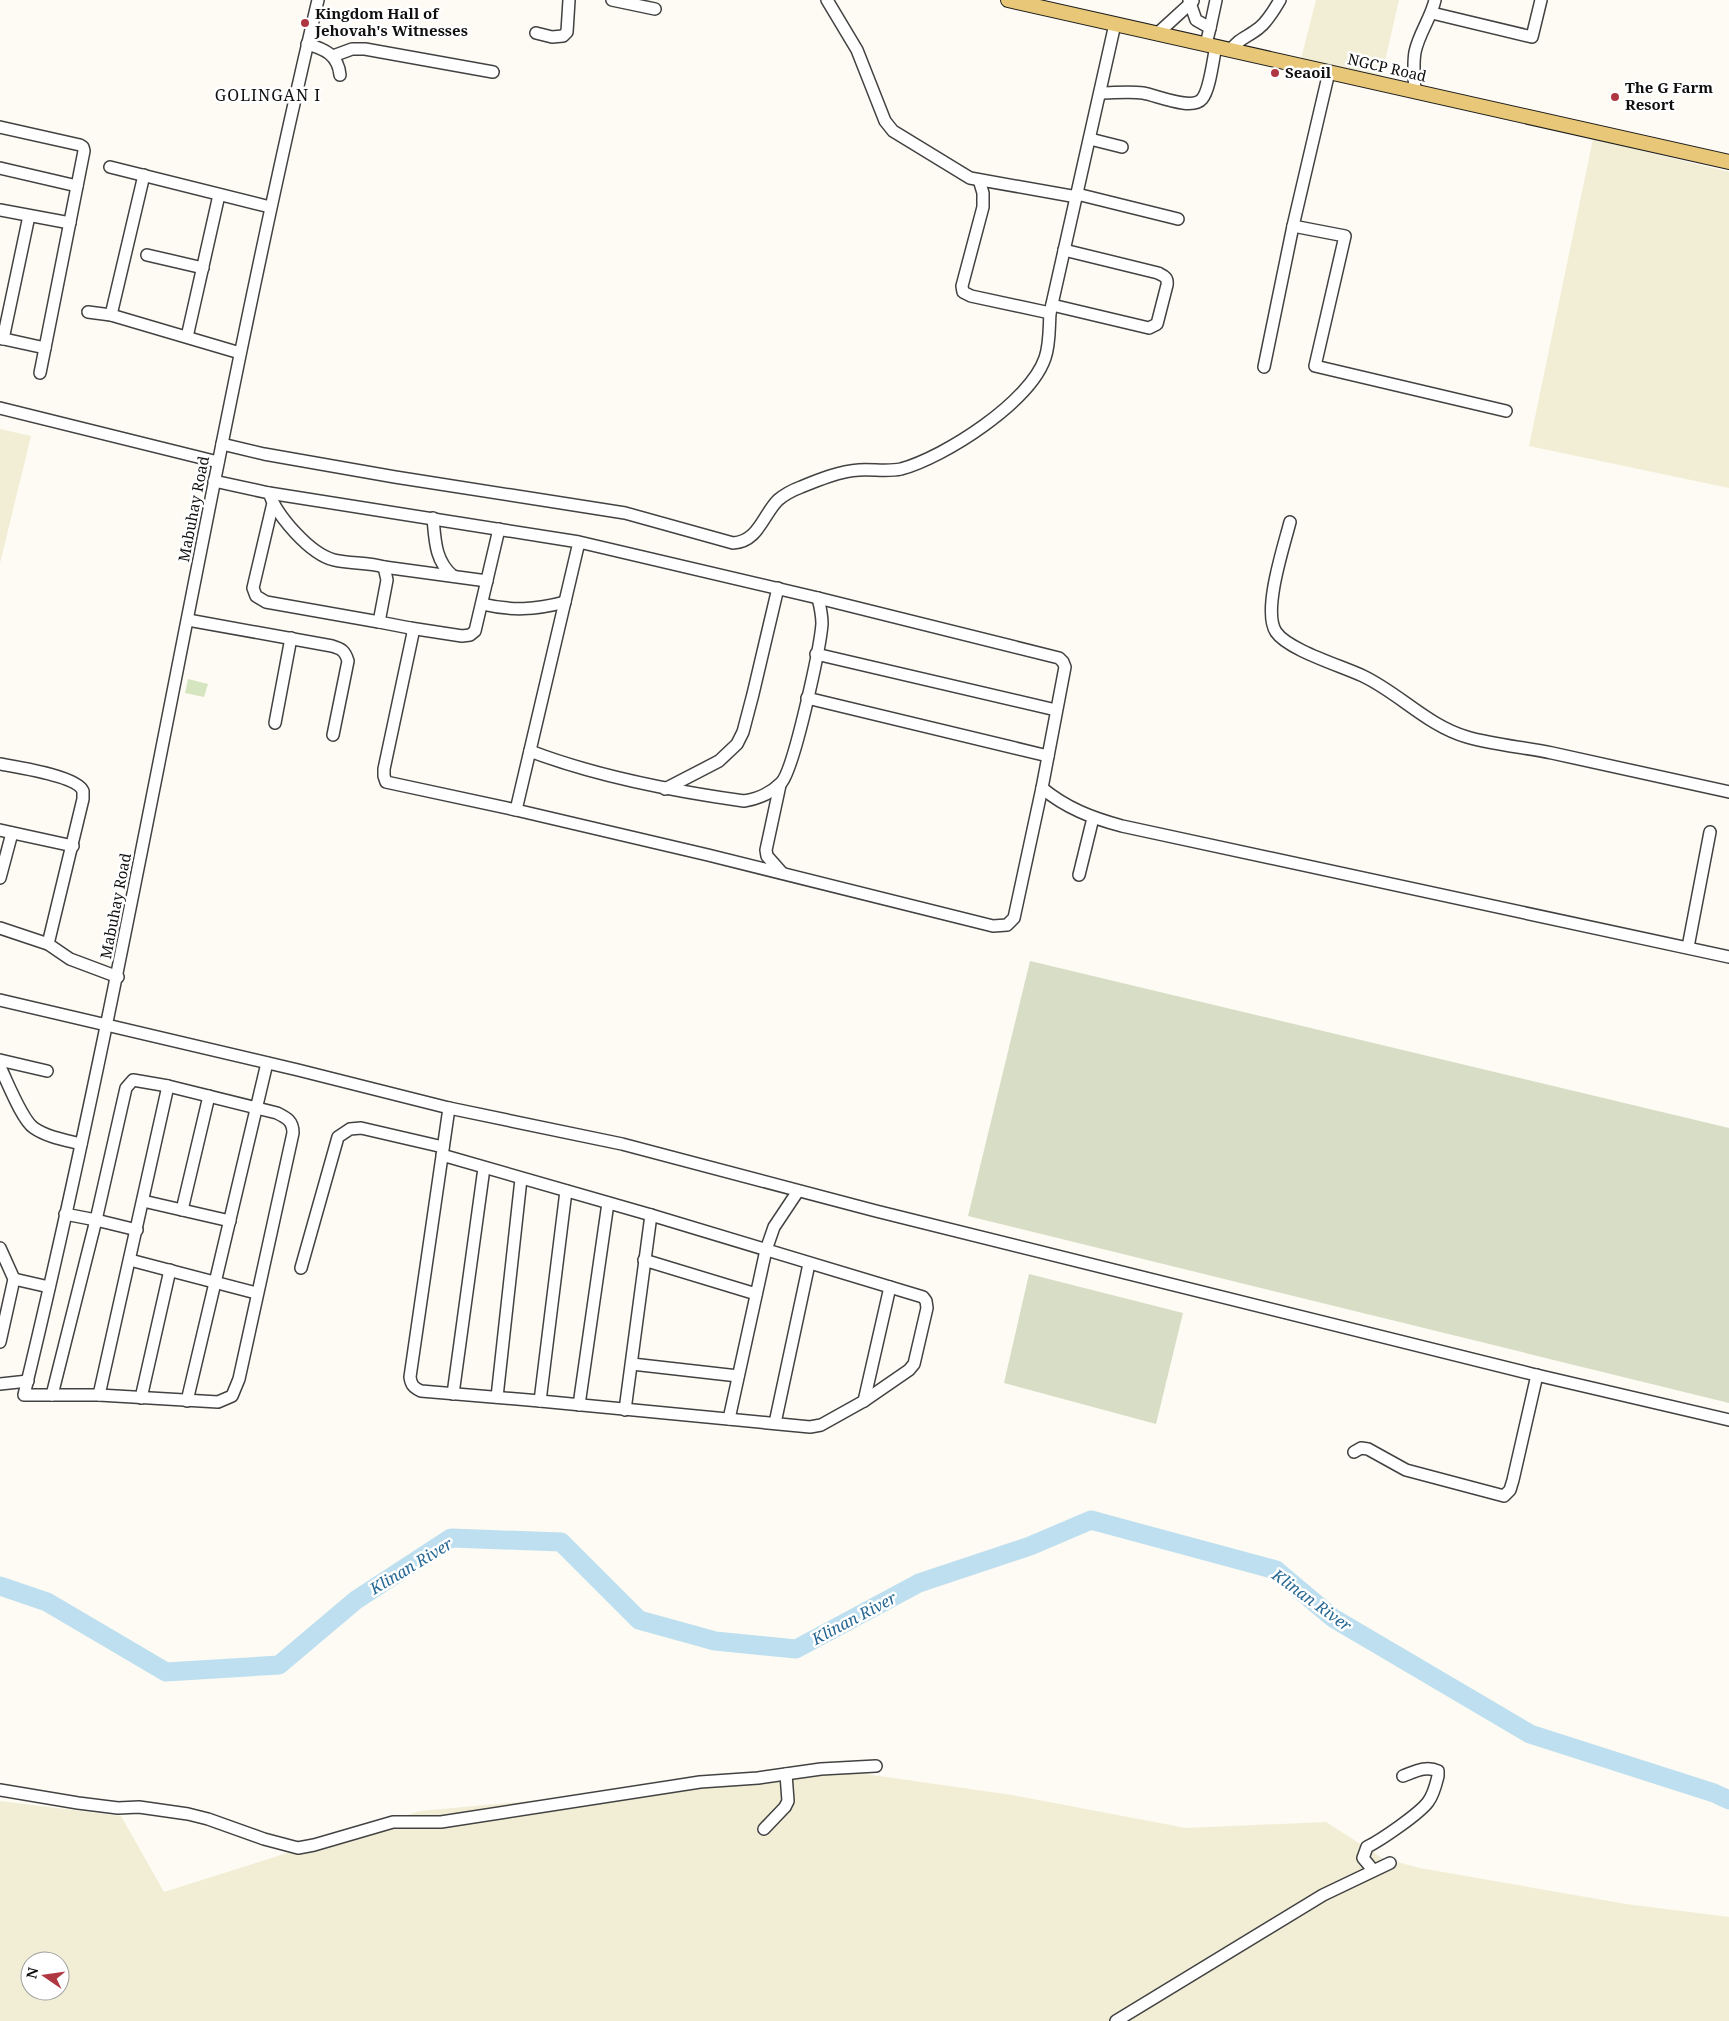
<svg xmlns="http://www.w3.org/2000/svg" width="1729" height="2021" font-family="'Noto Serif',serif">
<style>
.farmland{fill:#f1eed5;fill-rule:evenodd}
.green{fill:#d5e5c0}
.cemetery{fill:#d7dec5}
.lines{fill:none;stroke-linecap:round;stroke-linejoin:round}
.river{stroke:#bddfef;stroke-width:19}
.minor-casing{stroke:#424242;stroke-width:14}
.major-casing{stroke:#202020;stroke-width:16}
.minor{stroke:#fff;stroke-width:11}
.major{stroke:#e8c878;stroke-width:14}
.poi-dot{fill:#af3742;stroke:#fff;stroke-width:2}
.labels{text-anchor:middle;stroke-width:5;stroke-linejoin:round;paint-order:stroke}
.poi-label{font-size:15px;font-weight:bold;fill:#0f0f0f;stroke:#fff;text-anchor:start}
.street-label{font-size:15px;fill:#0f0f0f;stroke:#fff}
.neighbourhood-label{font-size:16px;letter-spacing:1px;fill:#0f0f0f;stroke:#fff}
.water-label{font-size:16px;font-style:italic;fill:#276893;stroke:#fff}
</style>
<rect width="100%" height="100%" fill="#fdfbf3"/>
<g class="farmland">
<polygon points="1316,0 1399,0 1381,78 1301,59"/>
<polygon points="1593,139 1729,172 1729,488 1529,446"/>
<polygon points="0,429 31,436 0,563"/>
<path d="M851,1772l161,23 174,33 140,-6 56,36 38,10 206,36 103,13v104h-1729v-220l121,15 43,76 256,-81zM30,1961h30v30h-30z"/>
</g>
<polygon class="green" points="188,679 208,684 204,697 185,693"/>
<g class="cemetery">
<polygon points="1030,961 1729,1128 1729,1403 968,1216"/>
<polygon points="1029,1274 1183,1313 1156,1424 1004,1383"/>
</g>
<g class="lines">
<polyline class="river" points="0,1586 47,1602 166,1672 279,1665 356,1600 451,1538 561,1542 639,1620 715,1641 796,1649 919,1583 1030,1546 1091,1520 1276,1570 1333,1618 1530,1734 1714,1793 1729,1800"/>
<defs>
<g id="minor">
<polyline points="612,0 655,9"/>
<polyline points="827,0 857,50 885,121 893,131 970,178 1077,197"/>
<polyline points="1189,0 1196,20 1210,28 1206,44"/>
<polyline points="1432,13 1532,37 1541,0"/>
<polyline points="1210,28 1216,0"/>
<polyline points="536,33 552,37 563,36 567,32 569,0"/>
<polyline points="1158,33 1193,1"/>
<path d="M307,44c18,5 31,11 33,31"/>
<path d="M1231,50c8,-12 17,-13 28,-22 9,-7 15,-18 21,-28"/>
<polyline points="333,56 352,49 365,49 493,72"/>
<path d="M1415,91c-1,-13 -2,-27 0,-39 4,-19 16,-34 20,-52"/>
<path d="M1100,93c14,0 29,-2 43,0 13,2 49,18 59,6 8,-9 11,-40 14,-53"/>
<polyline points="0,127 80,145 83,147 84,151 45,348 0,338"/>
<polyline points="1090,139 1122,147"/>
<polyline points="110,167 270,207"/>
<polyline points="0,168 77,186"/>
<polyline points="979,180 983,193 983,207 962,286 963,292 971,296 1050,313"/>
<polyline points="1077,194 1178,219"/>
<polyline points="0,210 70,223"/>
<polyline points="1293,226 1345,236 1315,366 1506,411"/>
<polyline points="147,255 203,268"/>
<path d="M1052,305l97,23 8,-4 10,-39c1,-8 -3,-9 -9,-12l-94,-23"/>
<polyline points="88,312 111,315 240,353"/>
<polyline points="111,315 144,175"/>
<polyline points="187,337 219,195"/>
<polyline points="3,339 29,216"/>
<polyline points="1264,367 1293,226 1329,72"/>
<polyline points="40,373 45,348"/>
<polyline points="0,408 218,462"/>
<path d="M222,444l42,10 131,23 230,36 108,30c25,-1 30,-28 45,-43 6,-5 15,-10 23,-13 17,-7 39,-16 58,-17 14,-1 28,2 42,-1 44,-12 129,-67 144,-111 5,-14 4,-31 5,-45l65,-289"/>
<path d="M214,481l55,12c8,23 41,61 65,67 17,4 34,2 50,7l103,14"/>
<polyline points="269,493 579,542 818,598 1059,658 1063,662 1065,667 1042,788 1014,918 1007,925 993,926 708,855 516,810 579,542"/>
<polyline points="273,503 253,588 256,596 266,602 379,622"/>
<path d="M433,518c2,22 2,43 20,58"/>
<path d="M1290,522c-6,24 -28,89 -14,110 12,18 66,34 87,44 36,17 65,50 104,61 27,8 57,10 85,16 59,13 118,26 177,39"/>
<polyline points="384,567 387,580 379,622 410,628 413,633 384,769 384,776 386,782 516,810"/>
<path d="M482,604c30,7 53,6 83,-2"/>
<path d="M188,620l144,26c10,3 13,5 16,15l-15,74"/>
<polyline points="410,628 462,636 470,635 475,631 499,529"/>
<polyline points="816,654 1056,710"/>
<polyline points="807,698 1048,756"/>
<polyline points="275,723 291,638"/>
<path d="M530,751c68,26 142,40 214,50 13,-2 27,-8 37,-18 13,-13 39,-135 41,-159 0,-9 -2,-18 -4,-26"/>
<path d="M0,764c16,3 77,12 83,27 0,0 0,7 0,8l-35,145"/>
<polyline points="780,785 766,850 767,856 782,873"/>
<path d="M1042,788c24,20 50,30 80,38l607,131"/>
<polyline points="665,789 719,761 737,744 743,732 753,694 778,588"/>
<polyline points="0,830 73,846"/>
<polyline points="1079,875 1093,818"/>
<polyline points="0,878 12,833"/>
<polyline points="0,928 48,944 70,959 118,977"/>
<polyline points="1688,947 1710,832"/>
<polyline points="0,1000 298,1070 449,1108 622,1144 876,1211 1532,1374 1729,1420"/>
<polyline points="0,1060 47,1071"/>
<path d="M0,1067c7,14 22,53 34,61 13,9 31,12 47,16"/>
<path d="M442,1155l209,60 272,82 3,4 1,7 -13,56 -5,6 -45,31 -43,24 -11,2 -270,-26 -119,-10c-7,-3 -10,-6 -11,-14l39,-269"/>
<polyline points="143,1201 230,1221"/>
<polyline points="182,1210 209,1096"/>
<path d="M65,1214l31,6 30,-132 7,-8 35,6 109,27c10,5 16,8 16,20l-54,246 -7,17 -14,6 -119,-7h-75c112,-462 184,-932 294,-1395"/>
<polyline points="0,1248 14,1279 0,1342"/>
<polyline points="130,1260 256,1293"/>
<polyline points="644,1260 756,1294"/>
<polyline points="301,1268 338,1137 350,1129 361,1128 443,1147"/>
<polyline points="14,1279 49,1287"/>
<polyline points="632,1364 738,1376"/>
<polyline points="0,1384 28,1381"/>
<polyline points="453,1394 484,1168"/>
<polyline points="52,1395 96,1220 137,1230"/>
<polyline points="99,1395 168,1086"/>
<polyline points="497,1397 521,1179"/>
<polyline points="141,1398 170,1270"/>
<polyline points="187,1401 267,1063"/>
<polyline points="540,1401 566,1191"/>
<polyline points="864,1401 890,1287"/>
<polyline points="579,1405 608,1203"/>
<polyline points="625,1410 651,1215"/>
<polyline points="729,1419 766,1250 774,1227 798,1191"/>
<polyline points="775,1423 809,1264"/>
<polyline points="1354,1452 1361,1448 1368,1449 1406,1470 1504,1496 1510,1490 1513,1480 1537,1375"/>
<polyline points="0,1790 78,1803 118,1808 139,1807 188,1814 208,1819 264,1839 298,1848 314,1845 393,1822 441,1822 700,1782 758,1778 821,1769 876,1766"/>
<polyline points="764,1829 785,1807 788,1801 786,1774"/>
<path d="M1373,1870l-10,-12 4,-11c14,-7 52,-33 61,-45 6,-8 8,-18 10,-26v-5c-12,-6 -24,1 -35,5"/>
<polyline points="1116,2021 1323,1895 1390,1863"/>
</g>
<polyline id="major" points="1008,0 1729,162"/>
</defs>
<use href="#minor" class="minor-casing"/>
<use href="#major" class="major-casing"/>
<use href="#minor" class="minor"/>
<use href="#major" class="major"/>
</g>
<g class="poi-dot">
<circle cx="305" cy="23" r="5"/>
<circle cx="1275" cy="73" r="5"/>
<circle cx="1615" cy="97" r="5"/>
</g>
<g class="labels">
<g class="poi-label">
<text x="315" y="19">Kingdom Hall of<tspan x="315" dy="17">Jehovah's Witnesses</tspan></text>
<text x="1285" y="78">Seaoil</text>
<text x="1625" y="93">The G Farm<tspan x="1625" dy="17">Resort</tspan></text>
</g>
<g class="street-label">
<text transform="translate(1387 68) rotate(13)" y="5">NGCP Road</text>
<text transform="translate(194 509) rotate(-79)" y="5">Mabuhay Road</text>
<text transform="translate(116 906) rotate(-79)" y="5">Mabuhay Road</text>
</g>
<g class="neighbourhood-label">
<text x="268" y="101">GOLINGAN I</text>
</g>
<g class="water-label">
<text transform="translate(411 1566) rotate(-31)" y="6">Klinan River</text>
<text transform="translate(1312 1600) rotate(36)" y="6">Klinan River</text>
<text transform="translate(854 1618) rotate(-28)" y="6">Klinan River</text>
</g>
</g>
<g transform="translate(45 1976) rotate(283)"><circle r="24" fill="#ffffff" stroke="#9f9f9f"/>
<path d="M0-4L9 19L0 12L-9 19Z" fill="#af3742"/>
<text y="-8" font-size="14" font-weight="bold" text-anchor="middle" fill="#0f0f0f">N</text>
</g>
</svg>
